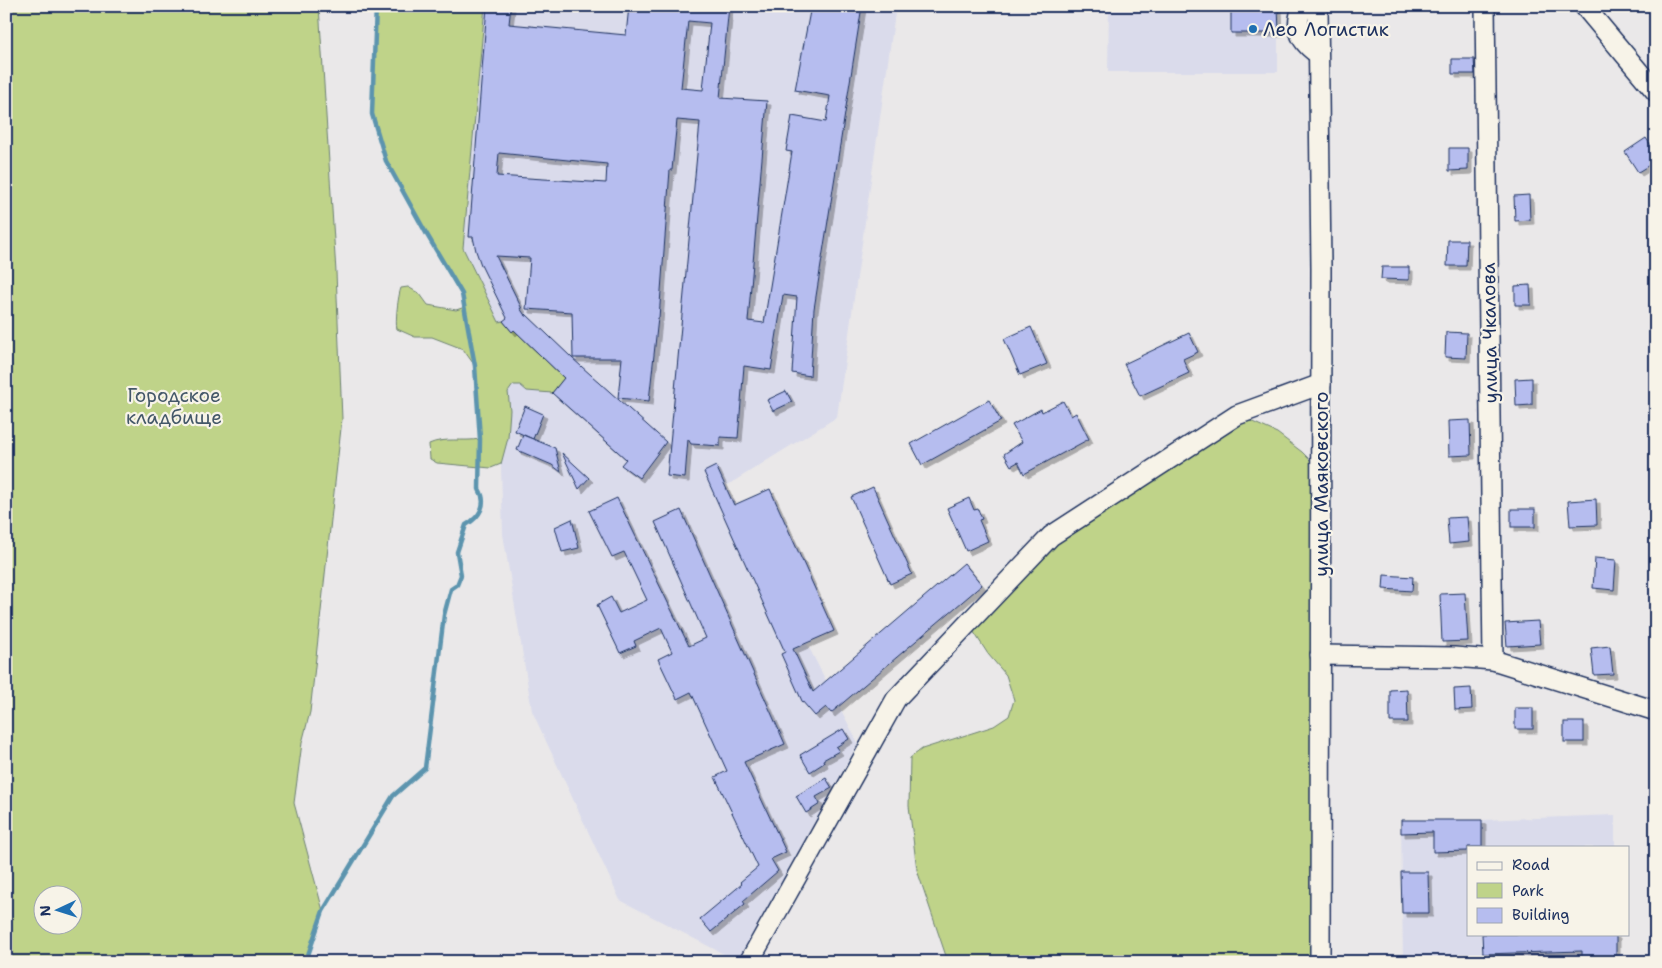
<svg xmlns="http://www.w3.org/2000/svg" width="1662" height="968" font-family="'Shantell Sans',sans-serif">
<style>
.built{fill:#dadbeb}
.green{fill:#bfd389;stroke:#6d8174;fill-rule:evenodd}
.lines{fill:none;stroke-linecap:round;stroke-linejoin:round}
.stream{stroke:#5c94ae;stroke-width:4.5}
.building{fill:#b6bdef;stroke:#1b2f5e;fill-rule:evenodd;filter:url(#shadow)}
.minor-casing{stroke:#1b2f5e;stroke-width:22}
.minor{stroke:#f7f3e8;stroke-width:19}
.poi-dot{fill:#1f6fb2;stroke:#f7f3e8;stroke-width:2}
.labels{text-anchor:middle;stroke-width:4.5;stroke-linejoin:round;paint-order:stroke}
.poi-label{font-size:19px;fill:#1b2f5e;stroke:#f7f3e8;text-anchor:start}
.street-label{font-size:19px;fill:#1b2f5e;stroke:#f7f3e8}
.park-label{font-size:19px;fill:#445869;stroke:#f7f3e8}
</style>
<defs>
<filter id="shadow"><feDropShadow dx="4" dy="4" stdDeviation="0" flood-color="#0004"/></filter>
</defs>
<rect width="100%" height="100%" fill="#eae8e9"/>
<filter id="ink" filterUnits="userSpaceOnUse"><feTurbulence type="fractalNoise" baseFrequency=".02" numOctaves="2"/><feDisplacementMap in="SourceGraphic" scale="10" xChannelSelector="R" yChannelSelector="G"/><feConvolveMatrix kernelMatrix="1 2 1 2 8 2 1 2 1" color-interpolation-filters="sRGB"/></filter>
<g filter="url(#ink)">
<g class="built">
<polygon points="485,6 896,6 837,417 726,486 858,743 737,961 620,900 532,711 503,534 497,333 463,248"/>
<polygon points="1109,6 1278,6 1278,72 1108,72"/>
<polygon points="1615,815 1615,847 1468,847 1468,934 1616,934 1616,962 1403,962 1401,820 1482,820"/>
</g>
<g class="green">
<path d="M6,6h313l17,266 6,147 -32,293 -8,31 -8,60 29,108 -15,44 -1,7h-301zM42,896h30v30h-30z"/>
<path d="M376,6h109l-22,242 36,74 4,-1 9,11 2,-2 50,48 -12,15 -25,-2 -7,-6h-7l-5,7 2,18 -2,28 -7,26 -10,4 -54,-5 -7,-4 -1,-15c15,-7 34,-2 51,-5l-5,-73 -12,-17 -31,-12h-17l-18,-8c-2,-7 1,-33 4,-41l7,-1 12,7 8,11 28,5 9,-3 -3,-13 -36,-61 -40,-72 -14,-47z"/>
<polygon points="1237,415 1277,433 1302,452 1320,470 1320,956 1293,960 1266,958 1255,962 948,962 917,870 909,806 910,758 922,749 994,726 1009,716 1014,700 1006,675 988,654 968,623 1051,536"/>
</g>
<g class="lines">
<path class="stream" d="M307,962l1,-7 15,-44 70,-115 32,-28 19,-153 7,-26 6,-4 4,-10 -4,-23 9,-27c14,-8 22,-21 13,-36l1,-50 -5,-73 -13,-72 -36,-61 -40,-72 -14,-47 4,-108"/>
</g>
<g class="building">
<path d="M487,6h24l-2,18 117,11 3,-29h100l-9,92 47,3 -19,220 16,2 28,-171 -6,-1 6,-35 34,6 4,-26 -35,-6 16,-84h51l-48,303 -4,67 -18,-3 5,-76 -14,-2 -12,75 -27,-4 -6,72 -18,-1v9l-29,-2 -3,-5 -3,39 -18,-2 33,-354 -23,-2 -5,50h-2l-11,148h-1l-9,83 -31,-3 4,-40h-49l-1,-46 -46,-3 4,-51 -34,-2 26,53 -2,-1 6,9v-3l46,44 94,84 -27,36 -18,-13 5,-6 -74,-66 12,-15 -50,-48 -2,2 -9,-11 4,-3 -26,-53 -5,-14 -3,-14h-4zM688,21l22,2 -7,67 -22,-2zM499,153l108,11 -1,19 -109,-7z"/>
<polygon points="1231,6 1278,6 1279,33 1231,33"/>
<polygon points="1452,59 1474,59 1475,74 1452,74"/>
<polygon points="1646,138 1656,153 1656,161 1638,172 1625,152"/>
<polygon points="1449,148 1468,148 1468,170 1449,171"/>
<polygon points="1529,195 1530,220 1515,221 1514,196"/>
<polygon points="1448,240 1467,240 1466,266 1447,266"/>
<polygon points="1382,267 1409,267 1409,280 1381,279"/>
<polygon points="1530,285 1531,305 1515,305 1515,286"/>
<polygon points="1031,327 1047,364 1020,375 1004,339"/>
<polygon points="1446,332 1467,333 1466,358 1445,357"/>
<polygon points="1189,333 1198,352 1183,359 1189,373 1140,396 1124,364"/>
<polygon points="1532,378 1532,405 1516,406 1515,379"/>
<polygon points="786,391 792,402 773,411 767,400"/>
<polygon points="989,400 1001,421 922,465 911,444"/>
<polygon points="1063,401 1071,416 1076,413 1089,439 1024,474 1018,462 1011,466 1004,454 1022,442 1012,425 1041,409 1042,412"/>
<polygon points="525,406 543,414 533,439 515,431"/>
<polygon points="1470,420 1471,455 1449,456 1448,421"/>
<polygon points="523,435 555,448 561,472 552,465 517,450"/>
<polygon points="562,453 589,478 579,489"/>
<polygon points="716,466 734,505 770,489 834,631 793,649 813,692 964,563 982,585 831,713 826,707 815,716 802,701 781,654 785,652 704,472"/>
<polygon points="873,487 912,574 890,584 851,497"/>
<polygon points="617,498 689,646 706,638 655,522 681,510 785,744 744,762 786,852 771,859 778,871 743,901 745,904 711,932 700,919 742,884 740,882 758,867 715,777 727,771 691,692 677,699 658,659 672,652 661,628 634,641 636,646 620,653 597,605 611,597 619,613 647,600 624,552 612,557 589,511"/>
<polygon points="969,498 974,510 978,509 982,519 979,520 988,541 966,551 947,508"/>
<polygon points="1596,499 1597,525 1570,526 1568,501"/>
<rect x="1511" y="509" width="24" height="18"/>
<polygon points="1467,517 1469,542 1449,544 1447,518"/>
<polygon points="572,519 579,548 562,552 555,527"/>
<polygon points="1595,558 1616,560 1614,590 1593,588"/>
<polygon points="1384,575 1413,577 1412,591 1383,589"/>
<polygon points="1465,593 1468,641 1442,642 1440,594"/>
<polygon points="1538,621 1540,644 1507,646 1505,623"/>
<polygon points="1610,646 1613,674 1594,675 1591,648"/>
<polygon points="1471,688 1472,709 1455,710 1454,689"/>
<polygon points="1407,689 1408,722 1390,722 1390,690"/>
<rect x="1515" y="708" width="18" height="21"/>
<rect x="1564" y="722" width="20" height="20"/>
<polygon points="843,729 849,739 836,747 839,751 823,760 824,763 810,772 800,755"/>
<polygon points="826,778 832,788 816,797 820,804 806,813 796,796"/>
<polygon points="1401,820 1482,820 1482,847 1468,847 1468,851 1433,852 1433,832 1401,833"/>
<polygon points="1401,872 1428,872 1429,913 1402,913"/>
<polygon points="1482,934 1616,934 1616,962 1582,962 1582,951 1483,954"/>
</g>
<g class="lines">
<defs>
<g id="minor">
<path d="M1303,6c-10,22 -3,36 15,48"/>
<polyline points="1318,6 1321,268 1320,962"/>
<polyline points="1485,6 1493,660"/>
<polyline points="1584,6 1656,92"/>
<polyline points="1320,655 1454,657 1493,660 1656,711"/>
<polyline points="749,962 896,699 1051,536 1237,415 1321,384"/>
</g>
</defs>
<use href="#minor" class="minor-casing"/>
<use href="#minor" class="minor"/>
</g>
</g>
<circle class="poi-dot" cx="1253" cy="29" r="5"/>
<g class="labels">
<g class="poi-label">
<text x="1263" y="36">Лео Логистик</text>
</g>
<g class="street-label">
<text transform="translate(1489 333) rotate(-91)" y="7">улица Чкалова</text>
<text transform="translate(1321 484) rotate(-90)" y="7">улица Маяковского</text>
</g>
<g class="park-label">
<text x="174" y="402">Городское<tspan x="174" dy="22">кладбище</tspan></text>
</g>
</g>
<rect width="1662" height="968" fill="none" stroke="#f7f3e8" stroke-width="25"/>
<rect x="12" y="12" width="1637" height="943" fill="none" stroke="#1b2f5e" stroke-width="2" filter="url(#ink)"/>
<rect x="1467" y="846" width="162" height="90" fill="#f7f3e8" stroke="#9fa5b1"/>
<rect x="1477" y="862" width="25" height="8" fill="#f7f3e8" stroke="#9fa5b1"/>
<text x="1512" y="870" font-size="15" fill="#1b2f5e">Road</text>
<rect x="1477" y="883" width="25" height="15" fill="#bfd389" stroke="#9fa5b1"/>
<text x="1512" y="896" font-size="15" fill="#1b2f5e">Park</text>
<rect x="1477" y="908" width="25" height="15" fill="#b6bdef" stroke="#9fa5b1"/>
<text x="1512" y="920" font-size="15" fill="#1b2f5e">Building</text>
<g transform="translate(58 910) rotate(266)"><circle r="24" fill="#f7f3e8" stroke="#9fa5b1"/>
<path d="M0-4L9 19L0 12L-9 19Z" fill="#1f6fb2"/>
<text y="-8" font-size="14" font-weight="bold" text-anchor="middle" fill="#1b2f5e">N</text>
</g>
</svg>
